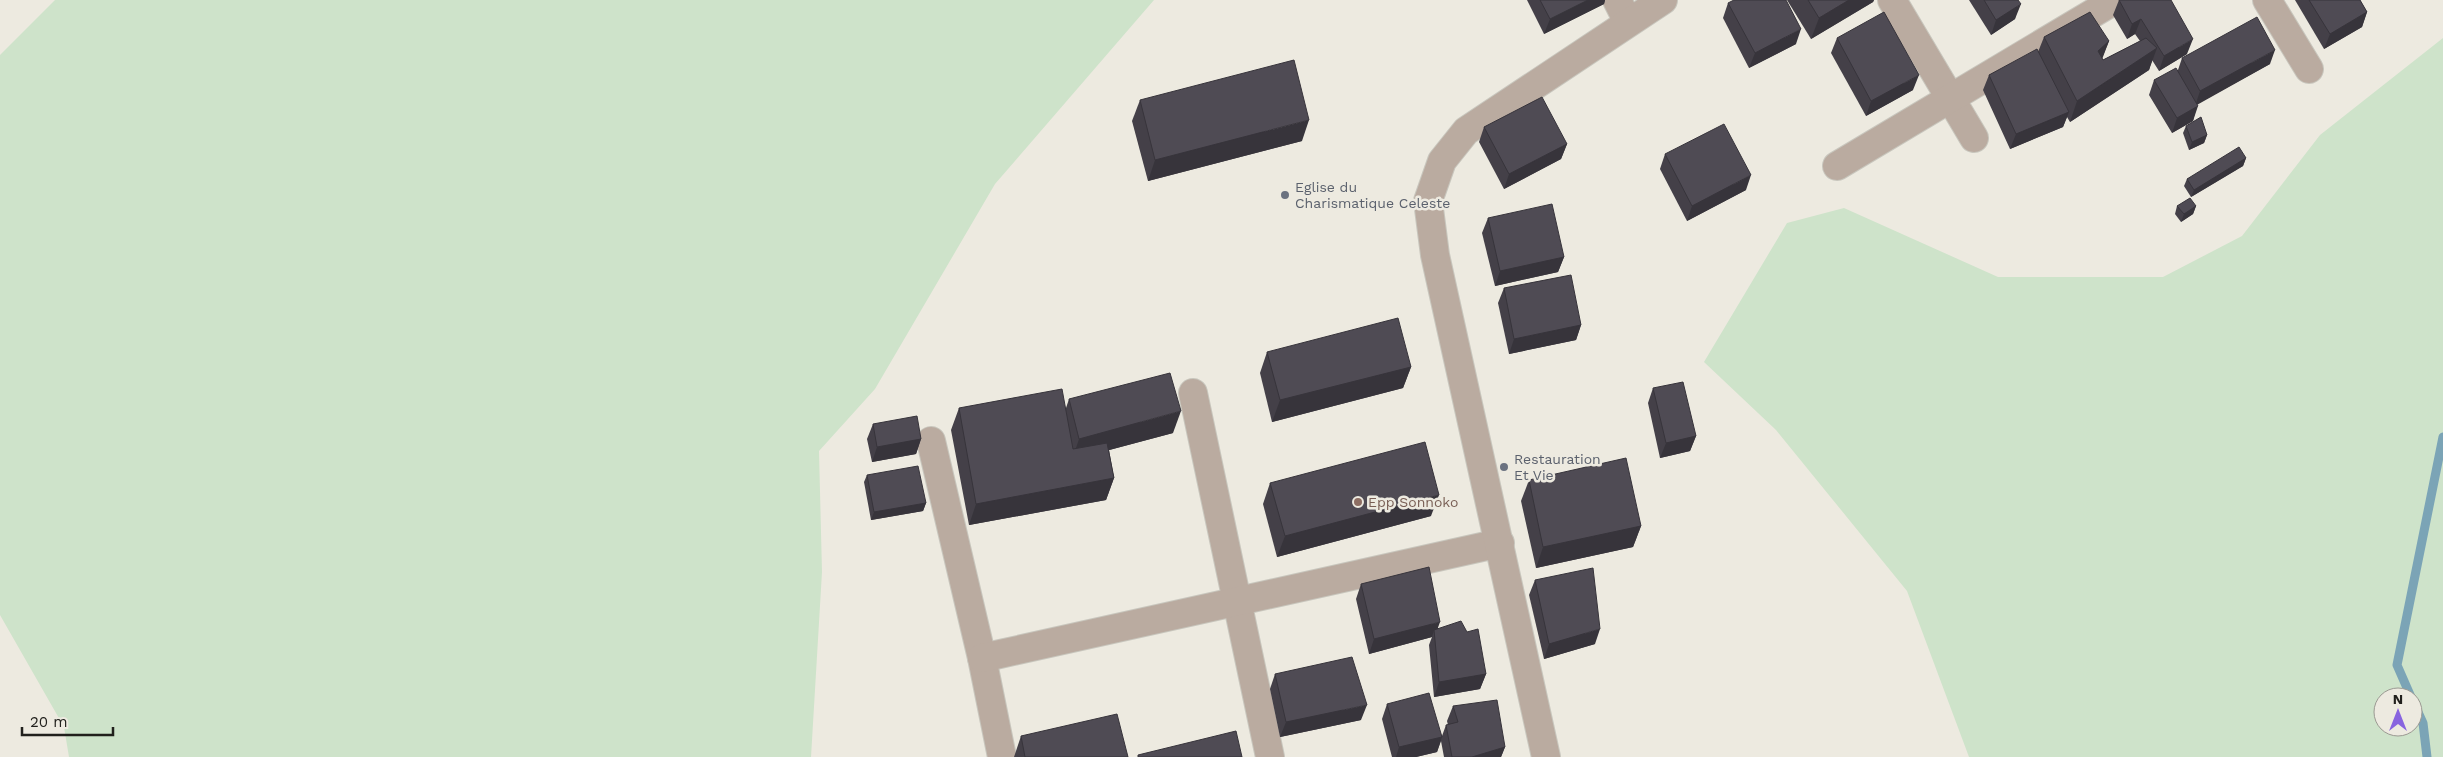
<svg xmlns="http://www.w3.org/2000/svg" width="2443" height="757" font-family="'Work Sans',sans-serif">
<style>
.green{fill:#cee3ca;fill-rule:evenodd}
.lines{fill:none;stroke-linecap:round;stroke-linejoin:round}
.stream{stroke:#7ba4b6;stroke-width:9}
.minor-casing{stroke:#c8c6bd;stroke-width:30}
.minor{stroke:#baaba0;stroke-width:28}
.wall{fill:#444048}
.shaded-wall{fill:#37343b}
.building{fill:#4f4b54;stroke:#37343b}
.worship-dot{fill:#6b7280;stroke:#edeae0;stroke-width:2}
.education-dot{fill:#8d6e63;stroke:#edeae0;stroke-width:2}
.labels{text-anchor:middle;stroke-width:5;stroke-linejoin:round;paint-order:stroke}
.worship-label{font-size:14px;fill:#5b616d;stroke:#edeae0;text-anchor:start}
.education-label{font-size:14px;fill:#785e54;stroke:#edeae0;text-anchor:start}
</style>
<rect width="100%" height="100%" fill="#edeae0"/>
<g class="green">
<polygon points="55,0 1154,0 995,184 875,389 819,451 822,572 811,757 69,757 64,727 0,615 0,55"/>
<path d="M2443,38v719h-474l-62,-166 -131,-161 -72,-68 83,-139 57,-15 154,69h165l79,-41 78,-101zM2383,697h30v30h-30z"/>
</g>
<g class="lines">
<g class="stream">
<polyline points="2411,697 2397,665 2443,437"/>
<polyline points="2413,701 2423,723 2427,757"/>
</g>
<defs>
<g id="minor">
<polyline points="1617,0 1628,22"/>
<polyline points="1892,0 1974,138"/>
<polyline points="2267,0 2309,69"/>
<polyline points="1837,166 2115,0"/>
<polyline points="1193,393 1270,757"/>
<polyline points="931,441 982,658 1002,757"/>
<polyline points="982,658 1500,543"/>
<polyline points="1546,757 1435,255 1428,201 1442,161 1466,131 1663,0"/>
</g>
</defs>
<use href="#minor" class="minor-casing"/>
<use href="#minor" class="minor"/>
</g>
<g class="wall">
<polygon points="1527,0 1605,0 1604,4 1544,34"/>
<polygon points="1787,0 1874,0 1873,2 1811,39"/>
<polygon points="1969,0 2018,0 2015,19 1991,35"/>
<polygon points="2119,0 2187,54 2159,71 2152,60 2149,70 2070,122 2067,117 2063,127 2010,149 1983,90 1989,75 2038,52 2044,37 2109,41 2102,58 2103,60 2140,41 2135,34 2127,39 2113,15"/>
<polygon points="2295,0 2360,0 2367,12 2362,27 2324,49"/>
<polygon points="1728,3 1796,44 1749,68 1723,18"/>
<polygon points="1837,38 1913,90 1866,116 1831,53"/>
<polygon points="2182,58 2270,64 2197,104 2193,121 2172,133 2149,95 2154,80 2178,70"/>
<polygon points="1140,100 1302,141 1148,181 1132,121"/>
<polygon points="2186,126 2207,135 2204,143 2189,150 2183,133"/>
<polygon points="1484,127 1567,144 1561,159 1504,189 1479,142"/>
<polygon points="1665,154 1746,190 1687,221 1660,169"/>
<polygon points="2246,158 2243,166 2191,197 2184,186 2187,179"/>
<polygon points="2177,206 2196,206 2193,214 2181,222 2175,214"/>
<polygon points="1488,218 1564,257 1558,272 1495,286 1482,233"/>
<polygon points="1504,288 1581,325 1576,340 1509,354 1498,303"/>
<polygon points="1267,352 1411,367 1403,388 1272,422 1260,373"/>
<polygon points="1653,388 1696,436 1690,451 1660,458 1648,403"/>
<polygon points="1069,399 1173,433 1109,450 1114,478 1106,500 969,525 951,430 959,408 1066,408"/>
<polygon points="873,424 921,439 916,454 872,462 867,439"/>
<polygon points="867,475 926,503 923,511 871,520 864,482"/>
<polygon points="1529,480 1641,526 1633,547 1536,568 1521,501"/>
<polygon points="1270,483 1431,516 1277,557 1263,504"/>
<polygon points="1535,580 1595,644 1544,659 1529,595"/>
<polygon points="1361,584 1438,628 1486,674 1480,689 1434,697 1429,645 1432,637 1369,654 1356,599"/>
<polygon points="1275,674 1361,720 1280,737 1270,689"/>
<polygon points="1387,704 1442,736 1446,725 1448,725 1447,721 1453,706 1505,747 1501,757 1444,757 1441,741 1437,752 1416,757 1392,757 1382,719"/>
<polygon points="1021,736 1128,757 1014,757"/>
</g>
<g class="shaded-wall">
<polygon points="1588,0 1605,0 1604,4 1544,34 1550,19"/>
<polygon points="1849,0 1874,0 1873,2 1811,39 1819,18"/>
<polygon points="2021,4 2015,19 1991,35 1996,20"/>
<polygon points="2367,12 2362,27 2324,49 2330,34"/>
<polygon points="2141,19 2135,34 2127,39 2132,24"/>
<polygon points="1801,29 1796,44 1749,68 1755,53"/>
<polygon points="2193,39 2187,54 2159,71 2164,56"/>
<polygon points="2109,41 2101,62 2098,51"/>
<polygon points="2157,48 2149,70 2070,122 2077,101"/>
<polygon points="2275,50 2270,64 2195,106 2200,91"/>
<polygon points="1919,75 1913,90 1866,116 1871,101"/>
<polygon points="2198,106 2193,121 2172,133 2177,118"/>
<polygon points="2069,112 2063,127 2010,149 2016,134"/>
<polygon points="1309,120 1302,141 1148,181 1155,160"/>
<polygon points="2207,135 2204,143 2189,150 2192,142"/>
<polygon points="1567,144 1561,159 1504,189 1509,174"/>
<polygon points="2246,158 2243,166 2191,197 2194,190"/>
<polygon points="1751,175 1746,190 1687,221 1692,206"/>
<polygon points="2196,206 2193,214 2181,222 2184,214"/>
<polygon points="1564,257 1558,272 1495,286 1500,271"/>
<polygon points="1581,325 1576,340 1509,354 1514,339"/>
<polygon points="1411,367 1403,388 1272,422 1280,400"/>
<polygon points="1181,411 1173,433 1072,460 1079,439"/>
<polygon points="1696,436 1690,451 1660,458 1666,443"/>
<polygon points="921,439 916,454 872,462 877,447"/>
<polygon points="1114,478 1106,500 969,525 976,504"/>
<polygon points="1439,495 1431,516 1277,557 1285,536"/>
<polygon points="926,503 923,511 871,520 874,512"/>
<polygon points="1641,526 1633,547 1536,568 1543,547"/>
<polygon points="1440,622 1435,636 1434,630 1432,637 1369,654 1374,639"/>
<polygon points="1600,629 1595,644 1544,659 1549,644"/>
<polygon points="1486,674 1480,689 1434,697 1439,682"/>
<polygon points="1367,705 1361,720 1280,737 1286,722"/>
<polygon points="1442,737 1437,752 1416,757 1396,757 1399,747"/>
<polygon points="1505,747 1501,757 1472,757"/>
</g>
<g class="building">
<polygon points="1540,0 1588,0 1550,19"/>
<polygon points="1734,0 1786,0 1801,29 1755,53 1728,3"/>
<polygon points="1808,0 1849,0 1819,18"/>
<polygon points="1984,0 2018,0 2021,4 1996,20"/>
<polygon points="2119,0 2171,0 2193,39 2164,56 2141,19 2132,24"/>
<polygon points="2309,0 2360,0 2367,12 2330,34"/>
<polygon points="1884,12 1919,75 1871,101 1837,38"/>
<polygon points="2090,12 2109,41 2098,51 2103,60 2146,38 2157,48 2077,101 2044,37"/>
<polygon points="2257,17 2275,50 2200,91 2182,58"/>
<polygon points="2037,49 2069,112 2016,134 1989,75"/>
<polygon points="1294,60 1309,120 1155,160 1140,100"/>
<polygon points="2176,68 2198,106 2177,118 2154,80"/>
<polygon points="1542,97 1567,144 1509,174 1484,127"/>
<polygon points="2201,117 2207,135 2192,142 2186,126"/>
<polygon points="1724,124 1751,175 1692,206 1665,154"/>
<polygon points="2239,147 2246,158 2194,190 2187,179"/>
<polygon points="2190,198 2196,206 2184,214 2177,206"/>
<polygon points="1552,204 1564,257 1500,271 1488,218"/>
<polygon points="1571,275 1581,325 1514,339 1504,288"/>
<polygon points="1398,318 1411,367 1280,400 1267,352"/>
<polygon points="1170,373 1181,411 1079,439 1069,399"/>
<polygon points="1683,382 1696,436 1666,443 1653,388"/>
<polygon points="1062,389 1073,449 1107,443 1114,478 976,504 959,408"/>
<polygon points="917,416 921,439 877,447 873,424"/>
<polygon points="1425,442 1439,495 1285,536 1270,483"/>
<polygon points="1626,458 1641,526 1543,547 1529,480"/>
<polygon points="918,466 926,503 874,512 867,475"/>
<polygon points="1429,567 1440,622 1374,639 1361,584"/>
<polygon points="1593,568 1600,629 1549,644 1535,580"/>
<polygon points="1461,621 1467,632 1478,629 1486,674 1439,682 1434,630"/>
<polygon points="1352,657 1367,705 1286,722 1275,674"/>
<polygon points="1429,693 1442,737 1399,747 1387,704"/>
<polygon points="1497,700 1505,747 1472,757 1452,757 1446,725 1458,722 1453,706"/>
<polygon points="1117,714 1128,757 1025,757 1021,736"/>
<polygon points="1236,731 1242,757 1138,757 1138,755"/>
</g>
<g class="worship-dot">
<circle cx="1285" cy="195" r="5"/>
<circle cx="1504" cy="467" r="5"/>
</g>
<circle class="education-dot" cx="1358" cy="502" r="5"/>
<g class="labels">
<g class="worship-label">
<text x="1295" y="192">Eglise du<tspan x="1295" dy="16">Charismatique Celeste</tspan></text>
<text x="1514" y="464">Restauration<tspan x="1514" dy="16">Et Vie</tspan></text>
</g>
<g class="education-label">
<text x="1368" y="507">Epp Sonnoko</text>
</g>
</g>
<g transform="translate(2398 712)"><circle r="24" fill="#edeae0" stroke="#9b9992"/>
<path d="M0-4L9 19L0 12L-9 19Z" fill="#8864df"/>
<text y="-8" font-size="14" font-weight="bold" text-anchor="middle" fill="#21201c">N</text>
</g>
<path d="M22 727v8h91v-8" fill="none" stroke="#21201c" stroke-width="2.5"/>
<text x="30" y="727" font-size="15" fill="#21201c" stroke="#edeae0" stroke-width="4" paint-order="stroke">20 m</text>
</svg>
